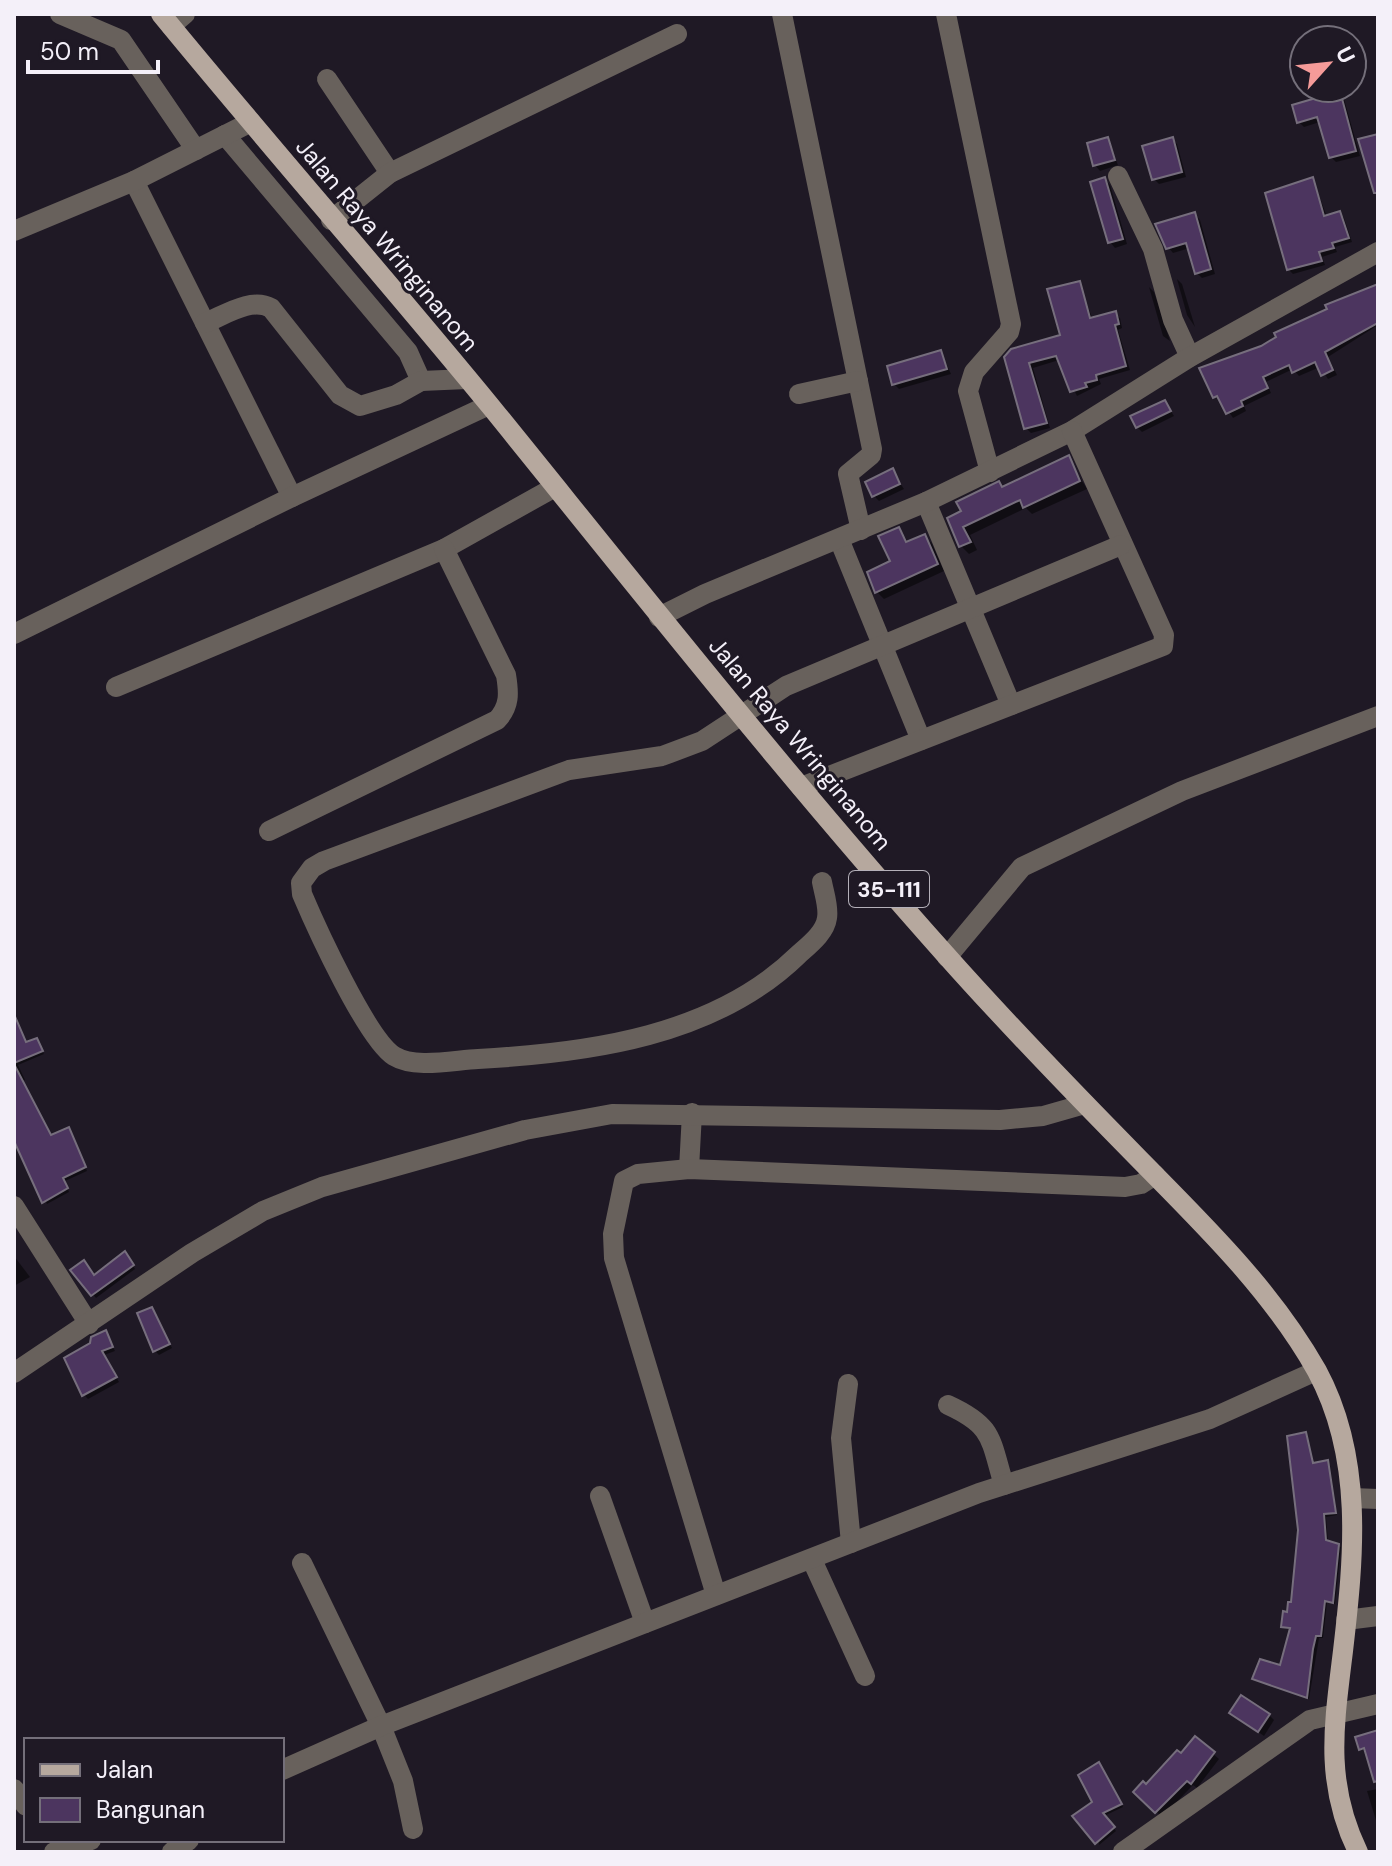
<svg xmlns="http://www.w3.org/2000/svg" width="1392" height="1866" font-family="'DM Sans',sans-serif">
<style>
.shadow{fill:#0007}
.building{fill:#4c355f;stroke:#766e7d;stroke-width:2}
.lines{fill:none;stroke-linecap:round;stroke-linejoin:round}
.minor{stroke:#68615c;stroke-width:20}
.major{stroke:#b6a89e;stroke-width:20}
.labels{text-anchor:middle;stroke-width:6;stroke-linejoin:round;paint-order:stroke}
.shield{fill:#1f1925;stroke:#b4b0b9;stroke-width:2}
.shield-label{font-size:22px;font-weight:bold;fill:#f4f0f9}
.street-label{font-size:24px;fill:#f4f0f9;stroke:#1f1925}
</style>
<rect width="100%" height="100%" fill="#1f1925"/>
<g class="shadow">
<polygon points="1339,94 1344,99 1360,156 1336,162 1331,157 1320,122 1304,127 1299,122"/>
<polygon points="1107,139 1118,165 1100,171 1095,165"/>
<polygon points="1172,139 1177,144 1186,177 1159,184 1154,179"/>
<polygon points="1313,179 1327,217 1340,213 1344,218 1352,242 1335,247 1337,252 1322,257 1325,265 1293,274 1288,269"/>
<polygon points="1105,180 1110,185 1127,244 1115,248 1110,242"/>
<polygon points="1195,214 1200,220 1215,274 1202,278 1197,273 1190,248 1173,253 1168,247"/>
<polygon points="1177,279 1182,284 1195,327 1187,315"/>
<polygon points="1079,283 1093,320 1115,314 1120,318 1122,328 1118,330 1130,370 1099,379 1101,384 1077,396 1059,360 1033,368 1050,428 1031,433 1026,428 1007,358 1062,336"/>
<polygon points="1149,287 1154,292 1170,341 1163,336"/>
<polygon points="1378,287 1378,325 1328,357 1337,375 1328,379 1320,367 1299,376 1293,369 1266,382 1271,393 1244,406 1246,411 1233,418 1222,401 1215,397 1262,347"/>
<polygon points="941,352 951,374 899,389 894,384"/>
<polygon points="1165,402 1174,416 1142,432 1137,427"/>
<polygon points="1068,458 1087,489 1032,514 1026,508 970,535 977,550 969,554 961,546 949,519 964,512 999,484 1003,488"/>
<polygon points="892,471 904,489 879,501 874,496"/>
<polygon points="899,530 909,543 925,536 932,544 944,571 884,599 877,592 892,562"/>
<polygon points="14,1010 27,1044 37,1040 44,1054 18,1065 25,1080 22,1082 52,1137 69,1130 72,1133 87,1171 65,1181 69,1192 47,1204 14,1138"/>
<polygon points="14,1256 30,1277 14,1286"/>
<polygon points="128,1257 135,1269 96,1298 73,1270 94,1277"/>
<polygon points="151,1310 172,1348 159,1355 155,1351"/>
<polygon points="105,1333 115,1351 104,1355 119,1382 88,1399 84,1395"/>
<polygon points="1306,1434 1314,1465 1330,1465 1337,1515 1326,1517 1328,1542 1341,1547 1335,1604 1327,1603 1323,1638 1319,1638 1309,1699 1254,1678 1281,1668 1292,1630 1283,1627 1293,1605"/>
<polygon points="1232,1713 1269,1715 1274,1720 1264,1736"/>
<polygon points="1378,1731 1378,1827 1367,1791 1378,1789 1367,1751 1361,1749"/>
<polygon points="1196,1739 1219,1759 1197,1788 1193,1785 1162,1817 1136,1792 1147,1787"/>
<polygon points="1101,1768 1123,1807 1104,1816 1116,1831 1099,1845 1095,1802"/>
</g>
<g class="building">
<polygon points="1340,91 1356,151 1329,158 1317,117 1297,123 1292,105"/>
<polygon points="1378,134 1378,193 1374,193 1358,139"/>
<polygon points="1108,137 1115,160 1093,166 1087,143"/>
<polygon points="1173,137 1182,172 1152,180 1142,146"/>
<polygon points="1105,177 1123,239 1108,243 1090,182"/>
<polygon points="1313,177 1324,216 1340,211 1349,238 1332,243 1334,248 1319,252 1322,261 1287,270 1265,193"/>
<polygon points="1195,212 1211,269 1195,274 1186,243 1166,249 1155,224"/>
<polygon points="1080,281 1090,318 1116,311 1119,324 1115,325 1126,366 1096,375 1097,380 1085,383 1087,387 1070,392 1056,356 1029,363 1047,423 1024,429 1004,357 1011,349 1060,335 1047,289"/>
<polygon points="1378,284 1378,323 1325,352 1333,370 1321,376 1315,362 1292,373 1289,365 1263,377 1268,388 1241,401 1243,406 1226,414 1217,396 1213,398 1199,368 1261,346 1276,337 1274,333 1327,309 1325,305"/>
<polygon points="941,350 947,369 892,385 887,366"/>
<polygon points="1165,400 1171,411 1136,428 1130,416"/>
<polygon points="1069,455 1080,481 1023,508 1020,500 963,527 971,542 959,547 947,518 961,511 956,502 999,481 1002,487"/>
<polygon points="893,468 900,484 872,497 865,482"/>
<polygon points="899,527 906,542 925,534 938,564 875,593 867,572 890,561 878,536"/>
<polygon points="14,1014 26,1042 37,1038 43,1051 14,1063"/>
<polygon points="14,1064 51,1135 69,1127 86,1167 63,1178 68,1188 42,1203 14,1141"/>
<polygon points="125,1251 134,1265 91,1296 70,1270 84,1260 94,1275"/>
<polygon points="152,1307 170,1344 153,1352 137,1313"/>
<polygon points="106,1330 113,1347 102,1351 117,1377 82,1396 64,1358 90,1343 91,1337"/>
<polygon points="1306,1432 1313,1463 1328,1460 1336,1513 1324,1514 1326,1540 1339,1544 1333,1603 1325,1601 1321,1636 1316,1636 1313,1649 1307,1698 1252,1679 1260,1659 1280,1665 1290,1628 1281,1627 1283,1611 1287,1612 1288,1602 1291,1602 1298,1530 1287,1436"/>
<polygon points="1241,1695 1270,1714 1258,1732 1229,1713"/>
<polygon points="1378,1730 1378,1781 1374,1782 1364,1748 1359,1750 1355,1737"/>
<polygon points="1195,1736 1215,1752 1191,1784 1187,1781 1155,1813 1133,1792 1143,1781 1146,1784 1177,1750 1181,1753"/>
<polygon points="1099,1762 1122,1804 1103,1813 1115,1827 1095,1844 1072,1816 1092,1802 1078,1775"/>
</g>
<g class="lines">
<g class="minor">
<polyline points="60,14 121,40 196,150"/>
<polyline points="782,14 872,449 871,455 848,474 861,530"/>
<polyline points="946,14 1011,324 1009,332 974,372 968,391 990,472"/>
<polyline points="171,26 185,14"/>
<polyline points="327,79 390,173"/>
<polyline points="225,135 408,352 421,381"/>
<polyline points="1118,176 1153,249 1173,320 1190,357"/>
<polyline points="134,181 292,497"/>
<polyline points="331,220 390,173 677,34"/>
<polyline points="14,231 134,181 251,122"/>
<path d="M205,323c20,-8 46,-26 66,-15l69,87 20,11 36,-11 25,-14 46,-2"/>
<polyline points="799,394 858,381"/>
<polyline points="926,502 1011,705"/>
<polyline points="839,539 921,740"/>
<polyline points="659,617 705,594 926,502 1072,431 1190,357 1378,252"/>
<polyline points="14,634 292,497 489,405"/>
<polyline points="116,687 444,549 555,487"/>
<polyline points="801,787 1163,646 1164,635 1072,431"/>
<path d="M269,831l228,-111c13,-14 12,-27 9,-45l-62,-126"/>
<path d="M822,882c2,11 7,25 5,36 -2,15 -18,27 -29,37 -83,81 -209,98 -320,104 -24,1 -63,10 -84,-3 -27,-17 -78,-129 -92,-162l-1,-11 11,-15 12,-7 245,-91 93,-14 40,-15 84,-55 335,-141"/>
<polyline points="947,957 1022,867 1182,791 1378,716"/>
<polyline points="689,1169 692,1113"/>
<polyline points="14,1206 89,1324"/>
<polyline points="14,1373 192,1253 263,1211 322,1187 525,1130 612,1114 1000,1120 1043,1116 1085,1104"/>
<polyline points="848,1384 841,1438 851,1543"/>
<path d="M948,1405c46,21 42,34 56,80"/>
<polyline points="600,1496 645,1623"/>
<polyline points="1352,1498 1378,1499"/>
<polyline points="812,1560 865,1676"/>
<polyline points="302,1563 381,1726 403,1781 413,1829"/>
<polyline points="716,1595 614,1258 613,1234 624,1181 638,1174 689,1169 1125,1187 1141,1184 1155,1175"/>
<polyline points="1346,1620 1378,1616"/>
<polyline points="282,1770 381,1726 979,1493 1210,1419 1316,1371"/>
<polyline points="14,1789 26,1806"/>
<polyline points="54,1852 91,1840"/>
<polyline points="172,1852 189,1840"/>
<polyline points="1123,1852 1310,1720 1378,1704"/>
</g>
<path class="major" d="M161,14c109,133 222,261 331,394 149,184 295,369 453,546 63,71 130,140 196,207 64,65 131,130 176,210 47,87 37,186 26,280 -9,74 -19,131 15,201"/>
</g>
<g class="labels">
<rect class="shield" x="849" y="871" width="80" height="36" rx="6"/>
<g class="shield-label">
<text x="889" y="897">35-111</text>
</g>
<g class="street-label">
<text transform="translate(387 245) rotate(50)" y="8">Jalan Raya Wringinanom</text>
<text transform="translate(800 744) rotate(50)" y="8">Jalan Raya Wringinanom</text>
</g>
</g>
<rect width="1392" height="1866" fill="none" stroke="#f4f0f9" stroke-width="32"/>
<rect x="24" y="1738" width="260" height="104" fill="#1f1925" stroke="#746f7a" stroke-width="2"/>
<rect x="40" y="1764" width="40" height="12" fill="#b6a89e" stroke="#746f7a" stroke-width="2"/>
<text x="96" y="1778" font-size="24" fill="#f4f0f9">Jalan</text>
<rect x="40" y="1798" width="40" height="24" fill="#4c355f" stroke="#746f7a" stroke-width="2"/>
<text x="96" y="1818" font-size="24" fill="#f4f0f9">Bangunan</text>
<g transform="translate(1328 64) rotate(63)"><circle r="38" fill="#1f1925" stroke="#746f7a" stroke-width="2"/>
<path d="M0-6L14 30L0 20L-14 30Z" fill="#f59b99"/>
<text y="-12" font-size="22" font-weight="bold" text-anchor="middle" fill="#f4f0f9">U</text>
</g>
<path d="M28 60v12h130v-12" fill="none" stroke="#f4f0f9" stroke-width="4"/>
<text x="40" y="60" font-size="24" fill="#f4f0f9" stroke="#1f1925" stroke-width="6" paint-order="stroke">50 m</text>
</svg>
